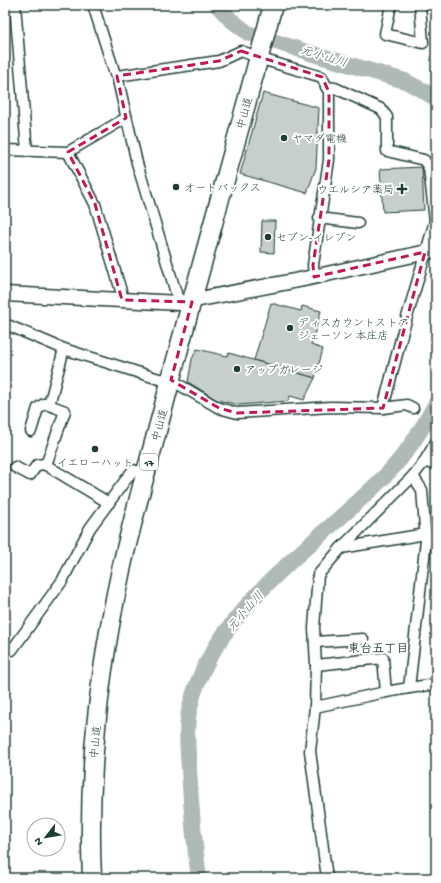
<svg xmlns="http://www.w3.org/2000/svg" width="441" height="883" font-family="'Gochi Hand','Klee One',sans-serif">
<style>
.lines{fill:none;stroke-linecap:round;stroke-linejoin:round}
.river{stroke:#afbab7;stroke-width:16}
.building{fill:#c7cfcc;stroke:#1f3d34}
.street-casing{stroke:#1f3d34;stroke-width:13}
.secondary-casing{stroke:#1f3d34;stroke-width:17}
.highway-casing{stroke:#1f3d34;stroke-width:21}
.street{stroke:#fff;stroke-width:10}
.secondary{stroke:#fff;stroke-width:14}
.highway{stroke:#fff;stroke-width:18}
.marked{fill:none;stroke:#c2185b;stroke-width:3;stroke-dasharray:8 5;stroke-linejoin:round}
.poi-dot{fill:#1f3d34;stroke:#fff;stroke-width:1.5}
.labels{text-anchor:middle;stroke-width:4;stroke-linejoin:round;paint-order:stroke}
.shield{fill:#fff;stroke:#627771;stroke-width:1}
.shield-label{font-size:10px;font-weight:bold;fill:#1f3d34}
.street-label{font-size:11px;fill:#1f3d34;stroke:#fff}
.poi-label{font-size:11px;fill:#1f3d34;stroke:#fff;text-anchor:start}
.water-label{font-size:12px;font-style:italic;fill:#4a625b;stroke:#fff}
.neighbourhood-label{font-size:12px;font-weight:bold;fill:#1f3d34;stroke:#fff}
</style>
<rect width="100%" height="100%" fill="#fff"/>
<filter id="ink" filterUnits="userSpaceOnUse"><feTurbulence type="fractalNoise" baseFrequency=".025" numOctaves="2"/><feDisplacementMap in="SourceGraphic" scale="8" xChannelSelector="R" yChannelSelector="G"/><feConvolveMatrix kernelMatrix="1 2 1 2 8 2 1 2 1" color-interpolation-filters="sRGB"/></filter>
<g filter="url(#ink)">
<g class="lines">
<g class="river">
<polyline points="217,5 230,19 248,33 310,53 405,81 424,91 436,99"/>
<path d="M199,878c-5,-36 -8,-72 -10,-108 -1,-21 -4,-43 1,-63 23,-99 131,-165 198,-234 19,-20 35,-45 48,-70"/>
</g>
</g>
<g class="building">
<polygon points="263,93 319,108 316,168 307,193 240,174"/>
<polygon points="422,167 424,210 383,212 380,169"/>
<polygon points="262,221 275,221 274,253 261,252"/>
<polygon points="271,303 301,311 302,306 321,311 311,345 323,349 315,378 254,360"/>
<polygon points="197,349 227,356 229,353 315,378 304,400 290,396 288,401 239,405 217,400 188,382 192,359"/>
</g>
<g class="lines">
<defs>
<g id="street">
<polyline points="15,5 27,151"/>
<polyline points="93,5 115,74 117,76 137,163 179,303"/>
<polyline points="391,5 385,34 423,43 420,5"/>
<polyline points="117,76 219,61 241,51 268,61 322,77 329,92 329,160 313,265 314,277"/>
<polyline points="5,150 68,152 126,118"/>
<polyline points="68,152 95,204 121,291 122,300"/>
<polyline points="319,218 358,223"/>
<polyline points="5,324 64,349 159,379 171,380 219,408 237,413 331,407 383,408 403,331 435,221 429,168 424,160 387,151 387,117 381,109 335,88 326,87"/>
<polyline points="383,408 407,405 413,408"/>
<polyline points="31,431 38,408 44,404 49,405"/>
<polyline points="424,462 436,442"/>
<polyline points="46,465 65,411 49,405 64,349"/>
<polyline points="15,467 30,475 37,465 44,464 109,503"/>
<polyline points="341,548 426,534"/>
<polyline points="315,642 363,639"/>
<polyline points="12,650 62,581 90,528 133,470 146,474"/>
<polyline points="316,665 383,658 386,692"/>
<polyline points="409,688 436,684"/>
<polyline points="315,707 386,692 409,688 426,540 422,490 413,476 424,462 436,464"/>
<polyline points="327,878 310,751 315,707 316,665 314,628 318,575 341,548 413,476"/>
</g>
<polyline id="secondary" points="5,294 179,303 304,279 436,250"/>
<path id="highway" d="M92,878c-5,-103 7,-207 29,-308 12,-54 28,-108 42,-161 35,-135 74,-269 110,-404"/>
</defs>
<use href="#street" class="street-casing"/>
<use href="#secondary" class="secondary-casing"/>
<use href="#highway" class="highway-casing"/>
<use href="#street" class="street"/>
<use href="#secondary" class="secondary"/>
<use href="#highway" class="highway"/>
</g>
</g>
<path class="marked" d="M241,51l81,26 7,15v68l-16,105 1,12 111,-25 -42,156 -146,5 -18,-5 -48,-28 21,-78 -70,-2 -27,-96 -27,-52 58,-34 -9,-42 102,-15z"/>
<g class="poi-dot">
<circle cx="284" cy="138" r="4"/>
<circle cx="176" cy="187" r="4"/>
<path d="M400 183h4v4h4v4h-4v4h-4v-4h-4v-4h4z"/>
<circle cx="268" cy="237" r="4"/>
<circle cx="290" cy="328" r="4"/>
<circle cx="237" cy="369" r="4"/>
<circle cx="95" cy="449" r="4"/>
</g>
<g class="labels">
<rect class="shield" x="140" y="454" width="18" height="16" rx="3"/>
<g class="shield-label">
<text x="149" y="466">17</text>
</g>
<g class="street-label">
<text transform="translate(244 113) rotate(-75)" y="4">中山道</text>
<text transform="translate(159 425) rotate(-75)" y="4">中山道</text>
<text transform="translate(95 742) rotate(-85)" y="4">中山道</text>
</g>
<g class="poi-label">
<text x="292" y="142">ヤマダ電機</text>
<text x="184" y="191">オートバックス</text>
<text x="394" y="193" text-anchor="end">ウエルシア薬局</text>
<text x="276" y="241">セブン-イレブン</text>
<text x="298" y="326">ディスカウントストア<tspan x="298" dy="13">ジェーソン 本庄店</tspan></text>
<text x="245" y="373">アップガレージ</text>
<text x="95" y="466" text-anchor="middle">イエローハット</text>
</g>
<g class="water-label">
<text transform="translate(324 56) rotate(17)" y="4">元小山川</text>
<text transform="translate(245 611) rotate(-49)" y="4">元小山川</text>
</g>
<g class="neighbourhood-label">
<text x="378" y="652">東台五丁目</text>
</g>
</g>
<rect width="441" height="883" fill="none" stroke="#fff" stroke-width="20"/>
<rect x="10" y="10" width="421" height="863" fill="none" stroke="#1f3d34" stroke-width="1.5" filter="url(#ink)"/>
<g transform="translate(46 837) rotate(239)"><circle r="19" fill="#ffffff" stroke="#a5b1ae"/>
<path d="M0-3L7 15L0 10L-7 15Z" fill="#1f3d34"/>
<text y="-6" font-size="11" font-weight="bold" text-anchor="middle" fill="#1f3d34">N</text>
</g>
</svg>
